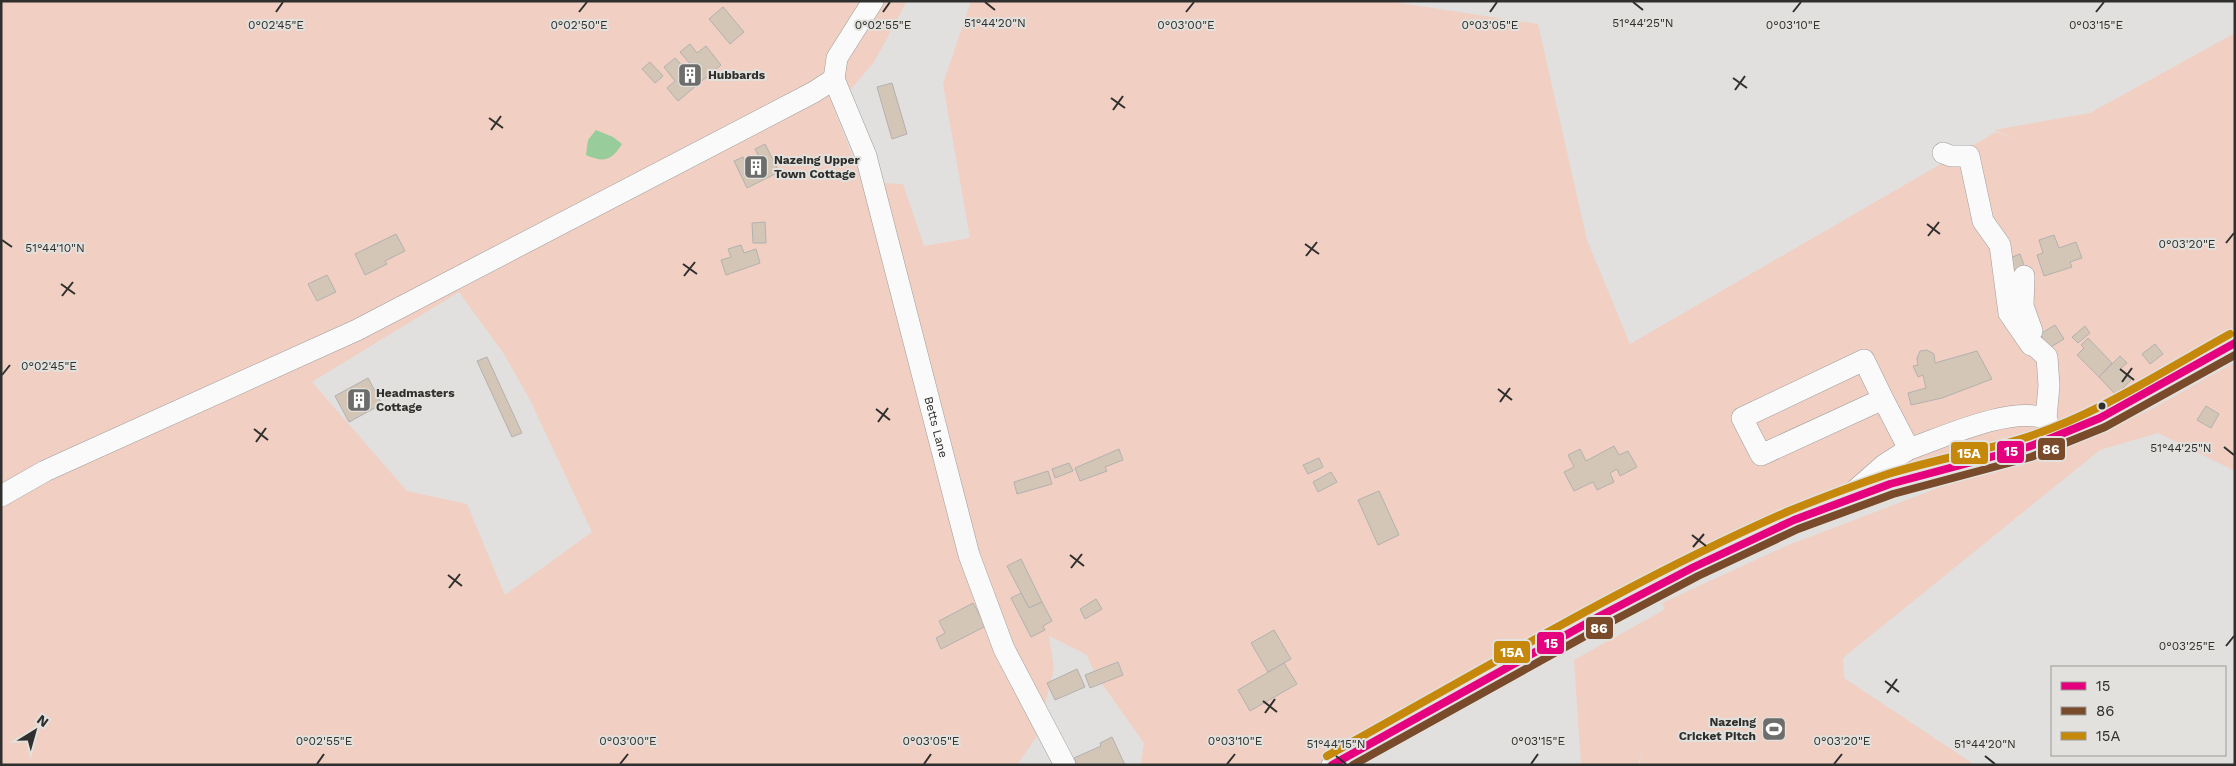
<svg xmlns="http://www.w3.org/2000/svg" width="2236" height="766" font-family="'Work Sans',sans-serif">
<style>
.green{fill:#f1cfc2;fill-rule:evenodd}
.water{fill:#98cc9a}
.building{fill:#d4c6b6;stroke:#b2b1b0}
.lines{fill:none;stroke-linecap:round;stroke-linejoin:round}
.minor-casing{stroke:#9d9c9b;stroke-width:22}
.minor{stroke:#fafafa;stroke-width:21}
.bus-1-casing{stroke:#e2e1dd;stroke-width:11}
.bus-2-casing{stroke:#e2e1dd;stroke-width:11}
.bus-3-casing{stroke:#e2e1dd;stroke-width:11}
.bus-1{stroke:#e5007d;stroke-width:8}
.bus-2{stroke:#7a4b2a;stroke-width:8}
.bus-3{stroke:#c5880b;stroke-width:8}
.ticks{fill:none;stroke:#2f2f2d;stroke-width:2}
.bus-dot{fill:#2f2f2d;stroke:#e2e1dd;stroke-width:2}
.labels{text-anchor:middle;stroke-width:4;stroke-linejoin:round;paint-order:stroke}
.poi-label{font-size:12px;font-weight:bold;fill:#2f2f2d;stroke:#e2e1dd;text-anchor:start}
.street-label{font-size:12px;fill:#2f2f2d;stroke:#e2e1dd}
.ticks-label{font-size:12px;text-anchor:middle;fill:#2f2f2d;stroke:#e2e1dd;stroke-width:4;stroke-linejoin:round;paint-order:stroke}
.line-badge{stroke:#e2e1dd;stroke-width:2}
.badge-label{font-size:14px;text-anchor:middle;font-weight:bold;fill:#fff}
</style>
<rect width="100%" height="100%" fill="#e1e0de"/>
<g class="green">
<path d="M1,1h906l-33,61 -40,47 29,73 40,2 21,62 46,-8 -27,-154 28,-83h416l151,23 49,216 43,104 366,-212 24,8 -26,-10 96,-17 145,-80v302l-99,53 -106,48 -117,35 -389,177 -207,117h-176l3,-22 -49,-69 -8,-19 -38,-19 5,33 -17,67 -20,29h-1016zM459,292l45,62 26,46 62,132 -87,63 -38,-91 -60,-13 -95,-109z"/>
<polygon points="2235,362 2235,471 2158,433 2100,450 1843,658 1844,678 1975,765 1640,765 1641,753 1638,765 1581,765 1574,660 1662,611 1665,609 1662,603 1786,546 1946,485 2031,458 2150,410"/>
</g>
<path class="water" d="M596,130l17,7 9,7c-11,17 -18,19 -36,11l2,-15z"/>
<g class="building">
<polygon points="723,7 744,32 730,44 709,19"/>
<polygon points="690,44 697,53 706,46 721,65 678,101 667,88 675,81 664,67 675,58 685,69 691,65 680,52"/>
<polygon points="650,62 663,76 655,83 642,69"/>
<polygon points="892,83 907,134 892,139 877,87"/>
<polygon points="765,144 779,172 747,188 734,161 743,157 745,161 758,155 755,149"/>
<polygon points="765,222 766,243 753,243 752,223"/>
<polygon points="396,234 405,251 385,261 387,264 365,275 355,254"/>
<polygon points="2054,235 2059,248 2076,242 2082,258 2070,262 2072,267 2044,276 2037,255 2043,253 2039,240"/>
<polygon points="741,245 744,253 756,249 760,263 726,275 721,260 731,257 728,249"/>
<polygon points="2020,254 2025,268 2010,273 2005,260"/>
<polygon points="327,275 336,292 317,301 308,284"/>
<polygon points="2055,325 2064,339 2049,348 2040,334"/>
<polygon points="2085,326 2090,333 2078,343 2072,337"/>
<polygon points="2088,338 2112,363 2099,377 2077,355 2084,348 2081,345"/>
<polygon points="2155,344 2163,354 2150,364 2142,354"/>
<polygon points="1927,350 1934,354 1935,363 1977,351 1992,379 1942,398 1911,405 1908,393 1926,388 1923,375 1918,377 1913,366 1918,365 1917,358 1920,351"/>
<polygon points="2120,356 2127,363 2120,369 2131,380 2116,395 2099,377"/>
<polygon points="487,357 522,433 512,437 477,361"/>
<polygon points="368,378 382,404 349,422 335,396"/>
<polygon points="2206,406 2219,414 2211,428 2197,420"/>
<polygon points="1614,446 1619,455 1628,451 1637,467 1620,476 1617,469 1610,473 1614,482 1597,490 1593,482 1574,491 1564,472 1574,467 1568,455 1580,449 1586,461"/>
<polygon points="1119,449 1123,460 1105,467 1107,471 1080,481 1075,468"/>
<polygon points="1319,458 1323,467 1308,474 1303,465"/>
<polygon points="1069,463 1073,471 1055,478 1052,469"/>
<polygon points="1048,471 1052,484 1017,494 1014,482"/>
<polygon points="1331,472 1337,482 1318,492 1313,482"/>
<polygon points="1379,491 1399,535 1378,545 1358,500"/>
<polygon points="1021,559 1042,602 1029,608 1007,566"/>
<polygon points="1021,593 1029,608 1042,602 1052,621 1043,626 1045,630 1031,637 1011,598"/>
<polygon points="1096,599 1102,609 1085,619 1080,609"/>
<polygon points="973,603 986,626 941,649 936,638 945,633 939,621"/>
<polygon points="1274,630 1291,659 1268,672 1251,643"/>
<polygon points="1118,662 1123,675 1090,688 1085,675"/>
<polygon points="1284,663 1297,684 1250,711 1238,690"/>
<polygon points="1077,669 1085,687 1055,700 1047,683"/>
<polygon points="1112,737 1125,765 1077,765 1074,758 1101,746 1100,743"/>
</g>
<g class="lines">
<defs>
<g id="minor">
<path id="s1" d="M873,1l-36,57 -3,21 32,77 103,399 35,94 61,116"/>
<polyline points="1943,153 1951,156 1969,156 1983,221 2000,245 2009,313 2031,345 2035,346 2047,357 2049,386 2046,418 2051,430"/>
<polyline points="2024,276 2023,306 2032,331"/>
<path d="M1883,399l-19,-39 -122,58 19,37 122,-56 26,50c38,-13 98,-42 137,-31"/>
<polyline points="1850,495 1884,465 1909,449"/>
<polyline points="1,496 45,471 357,330 814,92 834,79"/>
<polyline points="1332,765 1600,616 1694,567 1794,520 1890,484 2028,447 2054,437 2100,418 2235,343"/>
</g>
</defs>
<use href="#minor" class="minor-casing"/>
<use href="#minor" class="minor"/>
<defs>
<polyline id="bus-1" points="1332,765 1600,616 1694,567 1794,520 1890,484 2028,447 2054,437 2100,418 2235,343"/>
<polyline id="bus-2" points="1353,765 1605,625 1698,576 1798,529 1893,494 2031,457 2058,446 2105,427 2235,355"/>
<path id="bus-3" d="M1327,756c152,-84 302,-175 462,-245 32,-13 66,-26 99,-37 45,-14 91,-22 136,-36 73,-23 139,-67 206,-104"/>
</defs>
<use href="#bus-1" class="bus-1-casing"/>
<use href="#bus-2" class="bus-2-casing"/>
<use href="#bus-3" class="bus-3-casing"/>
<use href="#bus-1" class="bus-1"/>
<use href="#bus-2" class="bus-2"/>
<use href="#bus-3" class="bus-3"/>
</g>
<path class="ticks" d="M985,2l10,8M1633,2l10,8M276,12l7,-10M579,12l8,-10M883,12l7,-10M1186,12l8,-10M1490,12l7,-10M1793,12l8,-10M2096,12l8,-10M1733,78l14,10M1735,90l10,-14M1111,98l14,10M1113,110l10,-14M489,118l14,10M491,130l10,-14M1927,224l13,10M1928,236l11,-14M2,240l10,7M2226,243l8,-10M1305,244l14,10M1306,256l11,-14M683,264l14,10M684,276l11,-14M61,284l14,10M62,296l11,-14M2120,369l14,11M2,375l8,-10M2122,382l10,-14M1498,389l14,11M1500,402l10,-14M876,409l14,11M878,422l10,-14M254,429l14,11M256,442l10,-14M2224,447l10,8M1692,535l14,11M1693,547l11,-13M1070,555l14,11M1071,568l11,-14M448,575l14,11M449,588l11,-14M2226,646l8,-10M1885,681l14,11M1887,693l10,-14M1263,701l14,11M1265,713l10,-14M1336,756l10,8M1985,756l10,8M317,764l7,-10M620,764l8,-10M924,764l7,-10M1227,764l8,-10M1531,764l7,-10M1834,764l8,-10"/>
<defs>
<symbol id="building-square" viewBox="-11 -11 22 22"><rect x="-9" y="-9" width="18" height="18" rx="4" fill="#6d6d6b" stroke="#e2e1dd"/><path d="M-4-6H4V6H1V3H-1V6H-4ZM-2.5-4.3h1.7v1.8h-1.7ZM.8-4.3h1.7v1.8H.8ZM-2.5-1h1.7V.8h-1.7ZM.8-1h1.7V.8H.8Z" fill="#fff"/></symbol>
<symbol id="stadium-square" viewBox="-11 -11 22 22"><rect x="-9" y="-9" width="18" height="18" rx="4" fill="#6d6d6b" stroke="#e2e1dd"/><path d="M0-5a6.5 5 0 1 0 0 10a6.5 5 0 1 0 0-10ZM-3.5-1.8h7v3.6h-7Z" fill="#fff"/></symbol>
</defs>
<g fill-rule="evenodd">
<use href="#building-square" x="676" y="61" width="28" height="28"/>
<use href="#building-square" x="742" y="153" width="28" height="28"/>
<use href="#building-square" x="345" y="386" width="28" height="28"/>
<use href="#stadium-square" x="1760" y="715" width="28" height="28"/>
</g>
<circle class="bus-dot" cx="2102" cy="406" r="4.5"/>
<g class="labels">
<g class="poi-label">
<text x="708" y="79">Hubbards</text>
<text x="774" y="164">Nazeing Upper<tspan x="774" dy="14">Town Cottage</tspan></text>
<text x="376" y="397">Headmasters<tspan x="376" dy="14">Cottage</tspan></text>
<text x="1756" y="726" text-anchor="end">Nazeing<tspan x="1756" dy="14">Cricket Pitch</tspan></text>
</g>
<g class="street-label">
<text dy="4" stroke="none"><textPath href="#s1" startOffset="452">Betts Lane</textPath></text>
</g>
</g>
<g class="ticks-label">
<text x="995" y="27">51°44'20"N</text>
<text x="1643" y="27">51°44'25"N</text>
<text x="276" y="29">0°02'45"E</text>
<text x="579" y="29">0°02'50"E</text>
<text x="883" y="29">0°02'55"E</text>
<text x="1186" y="29">0°03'00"E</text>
<text x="1490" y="29">0°03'05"E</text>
<text x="1793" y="29">0°03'10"E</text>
<text x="2096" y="29">0°03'15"E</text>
<text x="2187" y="248">0°03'20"E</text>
<text x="55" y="252">51°44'10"N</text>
<text x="49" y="370">0°02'45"E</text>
<text x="2181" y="452">51°44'25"N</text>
<text x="2187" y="650">0°03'25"E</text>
<text x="324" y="745">0°02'55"E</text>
<text x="628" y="745">0°03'00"E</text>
<text x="931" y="745">0°03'05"E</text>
<text x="1235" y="745">0°03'10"E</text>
<text x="1538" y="745">0°03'15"E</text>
<text x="1842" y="745">0°03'20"E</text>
<text x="1336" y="748">51°44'15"N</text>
<text x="1985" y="748">51°44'20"N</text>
</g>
<g class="line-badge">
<rect x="2037" y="437" width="29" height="24" rx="5" fill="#7a4b2a"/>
<rect x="1996" y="440" width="29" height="24" rx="5" fill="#e5007d"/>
<rect x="1950" y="441" width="39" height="24" rx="5" fill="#c5880b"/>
<rect x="1585" y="616" width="29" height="24" rx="5" fill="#7a4b2a"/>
<rect x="1536" y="631" width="29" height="24" rx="5" fill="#e5007d"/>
<rect x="1493" y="640" width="38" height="24" rx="5" fill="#c5880b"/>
</g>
<g class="badge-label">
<text x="2051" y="454">86</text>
<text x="2011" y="456">15</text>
<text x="1969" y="458">15A</text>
<text x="1599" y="633">86</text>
<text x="1551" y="648">15</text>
<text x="1512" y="657">15A</text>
</g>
<rect width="2236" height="766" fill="none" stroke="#2f2f2d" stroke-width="5"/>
<rect x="2051" y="666" width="175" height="90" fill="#e2e1dd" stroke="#9a9a97"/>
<rect x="2061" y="682" width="25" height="8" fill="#e5007d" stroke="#9a9a97"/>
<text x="2096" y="691" font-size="15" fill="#2f2f2d">15</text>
<rect x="2061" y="707" width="25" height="8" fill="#7a4b2a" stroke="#9a9a97"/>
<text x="2096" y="716" font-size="15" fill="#2f2f2d">86</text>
<rect x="2061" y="732" width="25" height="8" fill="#c5880b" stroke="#9a9a97"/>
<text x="2096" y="741" font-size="15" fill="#2f2f2d">15A</text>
<g transform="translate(35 731) rotate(37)" stroke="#e2e1dd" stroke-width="4" paint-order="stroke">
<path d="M0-4L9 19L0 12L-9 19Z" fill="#2f2f2d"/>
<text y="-8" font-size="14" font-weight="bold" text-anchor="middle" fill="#2f2f2d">N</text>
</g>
</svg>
